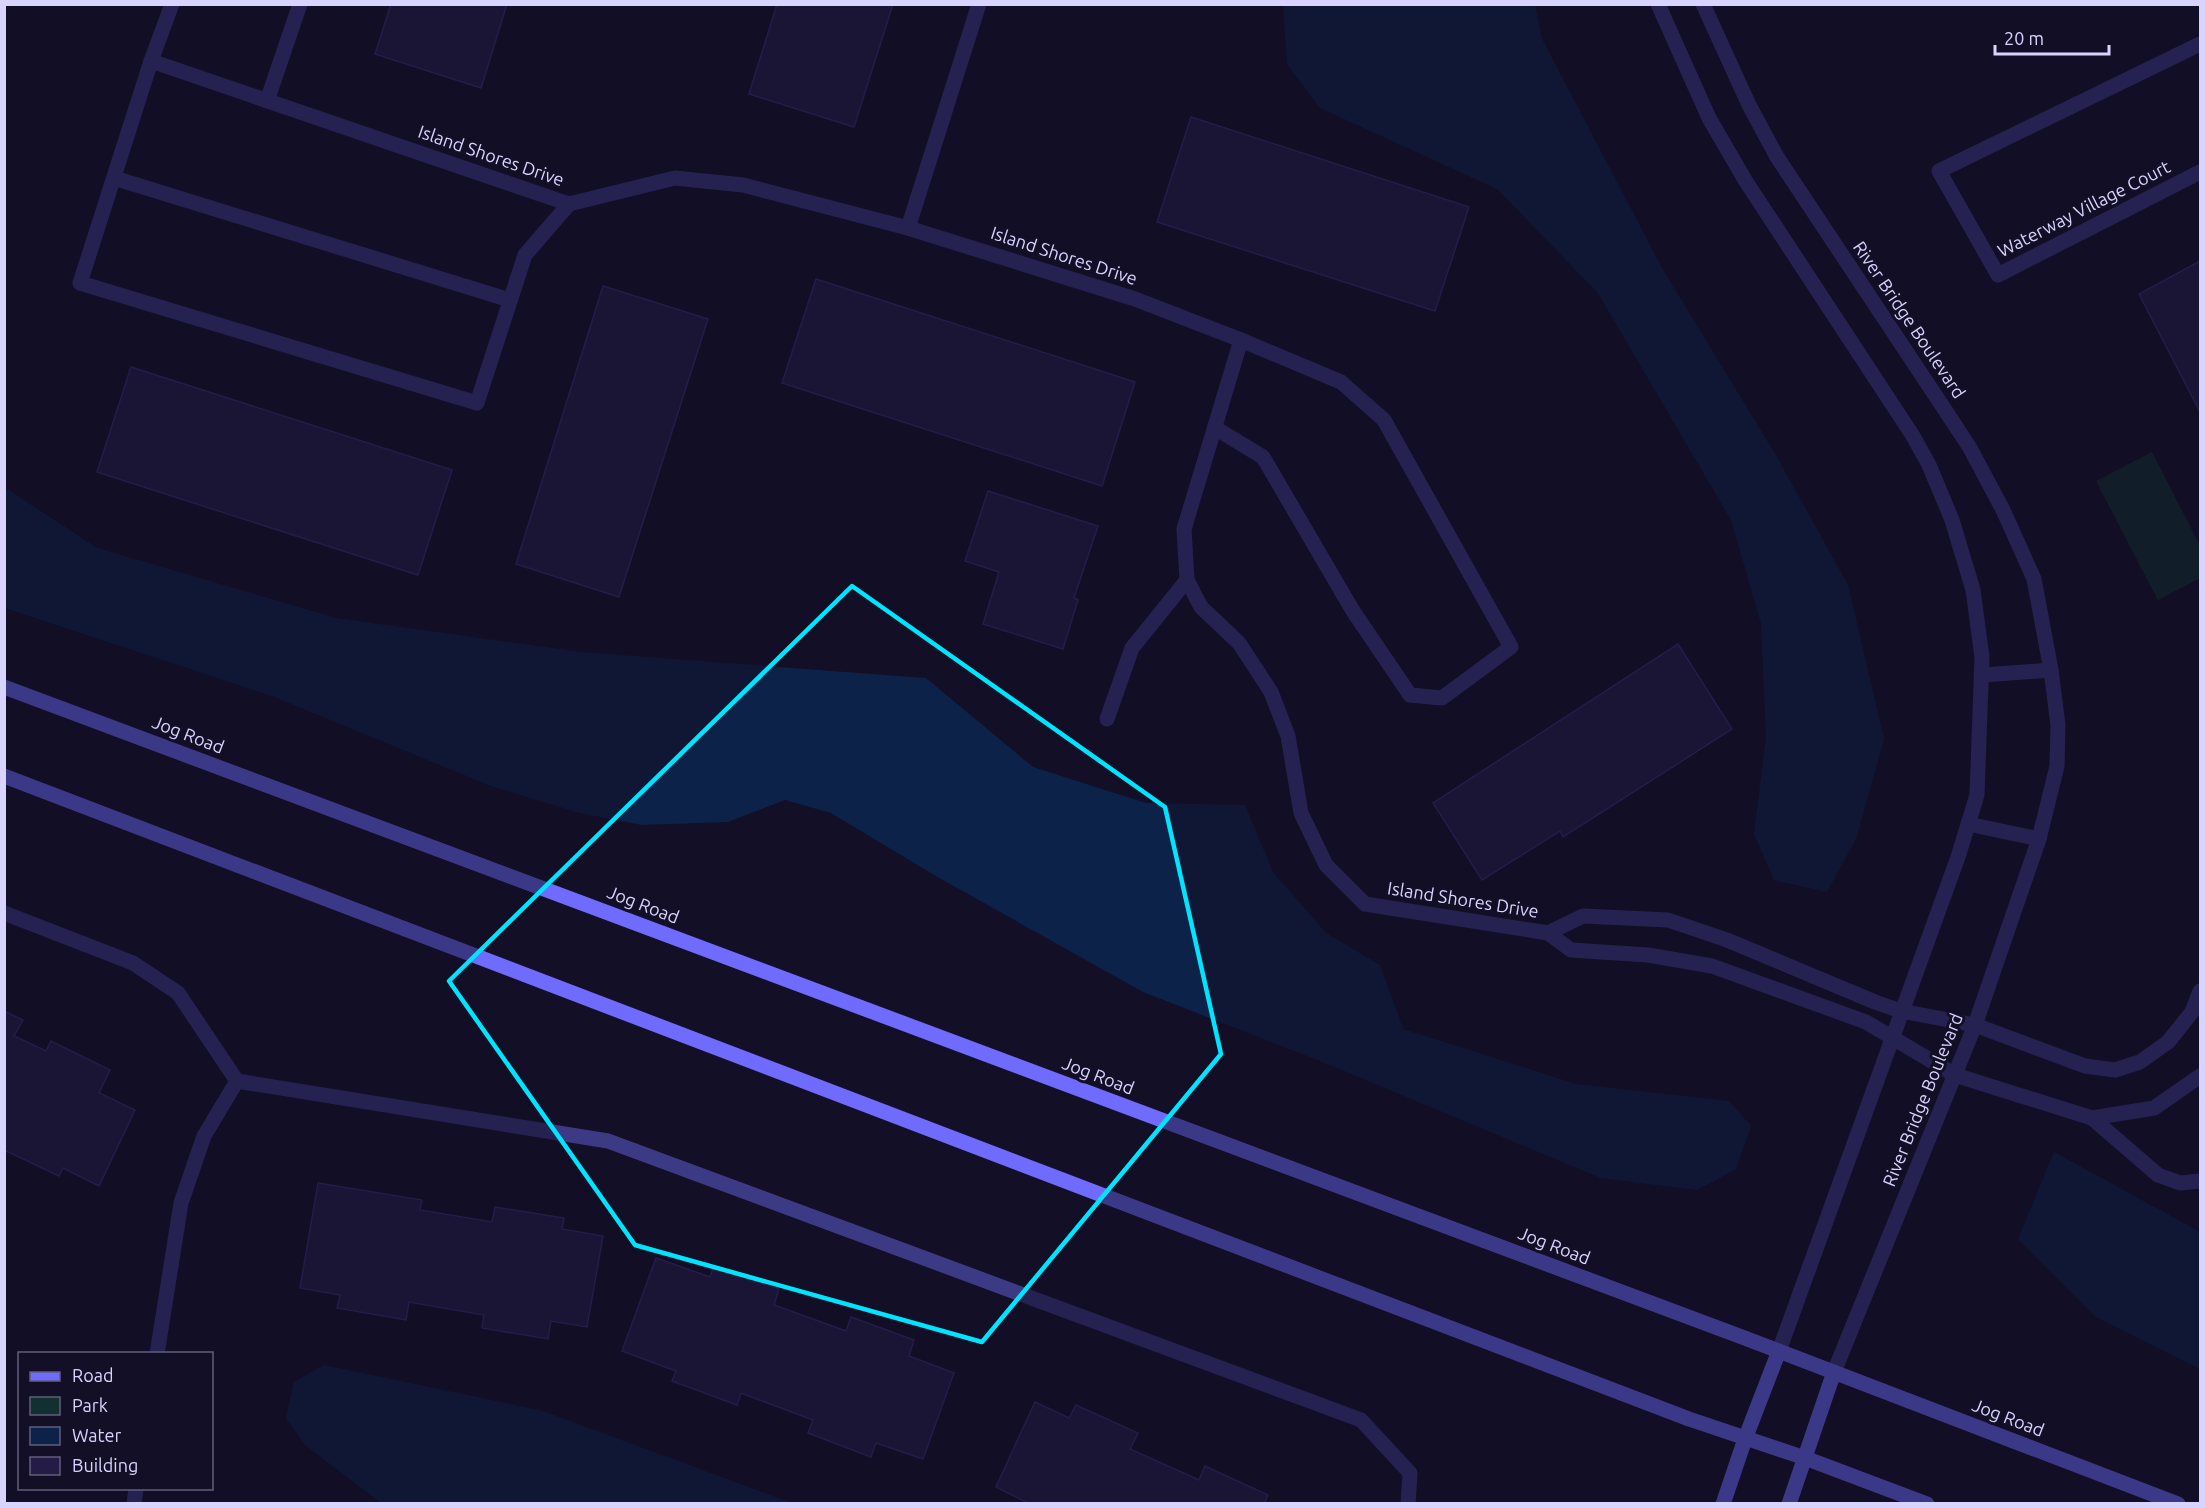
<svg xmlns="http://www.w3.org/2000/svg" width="2205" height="1508" font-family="Ubuntu,sans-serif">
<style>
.green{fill:#12302f}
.water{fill:#0c2248}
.building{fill:#241b47;stroke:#3b2d73;stroke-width:1.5}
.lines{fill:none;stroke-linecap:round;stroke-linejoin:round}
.lane{stroke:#3d3a85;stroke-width:15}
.street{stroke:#3d3a85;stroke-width:15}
.secondary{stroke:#6f6bff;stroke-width:15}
.marked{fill:none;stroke:#00e5ff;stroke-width:4.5;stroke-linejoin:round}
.labels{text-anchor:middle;stroke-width:6;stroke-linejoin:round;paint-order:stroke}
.street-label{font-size:18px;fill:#d9d4ff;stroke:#130f26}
</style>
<rect width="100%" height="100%" fill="#130f26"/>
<polygon class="green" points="2152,452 2200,546 2200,578 2158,600 2096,481"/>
<g class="water">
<polygon points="1283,5 1535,5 1542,39 1662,268 1777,457 1848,585 1884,739 1856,839 1827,892 1774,880 1754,834 1766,738 1761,623 1731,520 1598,293 1497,189 1320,108 1287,64"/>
<polygon points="4,487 97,548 336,618 581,652 926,678 1033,767 1146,803 1245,805 1273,872 1326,933 1380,965 1403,1029 1576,1084 1729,1101 1751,1126 1736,1169 1697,1190 1601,1178 1325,1063 1143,992 941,879 831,813 785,800 728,822 642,825 580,813 491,786 272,696 5,608"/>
<polygon points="2054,1152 2200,1232 2200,1369 2096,1317 2018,1239"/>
<polygon points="324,1365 543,1411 792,1503 381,1503 305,1445 286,1418 294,1382"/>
</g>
<g class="building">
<polygon points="391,4 507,4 481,88 375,54"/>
<polygon points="777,4 893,4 854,127 749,94"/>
<polygon points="1191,117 1469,207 1435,311 1157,222"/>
<polygon points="2200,261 2200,412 2139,294"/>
<polygon points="816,279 1135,382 1102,486 782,383"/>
<polygon points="603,286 708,319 619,597 516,564"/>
<polygon points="131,367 452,470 418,575 97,472"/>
<polygon points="988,491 1098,526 1074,598 1078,600 1063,649 983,624 999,572 965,561"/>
<polygon points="1678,644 1732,729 1563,837 1560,831 1482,880 1433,803"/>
<polygon points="4,1011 23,1020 14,1036 46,1051 51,1041 110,1070 99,1093 135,1110 99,1186 63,1168 59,1176 4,1150"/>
<polygon points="318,1183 422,1200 420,1210 492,1222 495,1207 564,1218 562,1229 603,1236 587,1327 551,1321 548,1339 482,1328 484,1315 409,1302 406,1320 337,1308 340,1295 300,1288"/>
<polygon points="656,1258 710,1277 714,1266 779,1289 774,1305 846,1331 851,1317 914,1340 909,1356 954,1373 923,1459 876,1443 871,1457 808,1433 813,1420 741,1393 737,1405 672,1381 676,1371 622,1351"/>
<polygon points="1035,1402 1069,1418 1076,1405 1138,1433 1130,1449 1199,1480 1205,1466 1268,1495 1264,1504 1030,1504 996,1487"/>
</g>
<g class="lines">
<g class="lane">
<polyline points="151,61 80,283 477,403 525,255 569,204"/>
<polyline points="267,101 300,4"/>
<polyline points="114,178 510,300"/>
<polyline points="1215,428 1263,457 1353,611 1410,695 1442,698 1511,647 1384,420 1341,382 1241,340"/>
<polyline points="1107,719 1132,648 1187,580"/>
<polyline points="2092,1118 2158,1175 2180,1183 2200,1181"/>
</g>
<g class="street">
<polyline points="172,4 151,61 569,204 675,178 743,185 908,228 1135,299 1241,340 1184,529 1187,580 1201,607 1239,643 1271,692 1288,736 1301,813 1326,865 1365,904 1548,933 1571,950 1648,955 1712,966 1866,1022 1955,1075 2092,1118 2154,1108 2200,1076"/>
<polyline points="1658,4 1709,118 1745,180 1913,436 1929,465 1952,520 1973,590 1982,657 1977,795 1958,857 1779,1351"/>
<polyline points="1703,4 1749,105 1777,157 1947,413 1970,448 2003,510 2034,579 2051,670 2058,725 2057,766 2039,839 1975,1025 1834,1372"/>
<polyline points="2200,44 1939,171 1998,275 2200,172"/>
<polyline points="908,228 979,4"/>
<polyline points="1983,675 2051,670"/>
<polyline points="1968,824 2039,839"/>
<polyline points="4,913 133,963 178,993 237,1081 204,1136 181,1203 157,1354"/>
<polyline points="1548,933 1583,916 1668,920 1727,940 1875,1002 1901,1011 1975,1025 2085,1066 2115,1070 2140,1062 2168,1042 2192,1012 2200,991"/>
<polyline points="237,1081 608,1141 1361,1420 1410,1473 1408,1504"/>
<polyline points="134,1504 136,1488"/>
</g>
<g class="secondary">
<polyline points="4,687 1742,1337 2178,1504"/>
<polyline points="4,776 1689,1419 1805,1458 1927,1504"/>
<polyline points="1723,1504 1745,1439 1779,1351"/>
<polyline points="1789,1504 1834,1372"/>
</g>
</g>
<path d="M0 0H2205V1508H0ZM852,586l313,221 56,247 -239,288 -347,-97 -186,-264z" fill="#130f26" fill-opacity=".55" fill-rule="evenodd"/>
<path class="marked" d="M852,586l313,221 56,247 -239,288 -347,-97 -186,-264z"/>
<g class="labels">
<g class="street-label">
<text transform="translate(491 156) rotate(19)" y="6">Island Shores Drive</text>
<text transform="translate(2084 209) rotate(-27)" y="6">Waterway Village Court</text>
<text transform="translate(1064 256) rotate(18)" y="6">Island Shores Drive</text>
<text transform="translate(1909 320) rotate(56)" y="6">River Bridge Boulevard</text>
<text transform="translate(188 735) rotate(21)" y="6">Jog Road</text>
<text transform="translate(1463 900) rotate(9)" y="6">Island Shores Drive</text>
<text transform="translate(643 905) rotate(21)" y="6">Jog Road</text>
<text transform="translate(1098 1076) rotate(21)" y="6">Jog Road</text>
<text transform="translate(1923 1100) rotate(-68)" y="6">River Bridge Boulevard</text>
<text transform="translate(1554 1246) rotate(21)" y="6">Jog Road</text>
<text transform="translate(2008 1418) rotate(21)" y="6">Jog Road</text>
</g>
</g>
<rect width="2205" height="1508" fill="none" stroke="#d9d4ff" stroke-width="12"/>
<rect x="18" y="1352" width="195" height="138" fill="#130f26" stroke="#625e7d" stroke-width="1.5"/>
<rect x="30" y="1372" width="30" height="9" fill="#6f6bff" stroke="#625e7d" stroke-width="1.5"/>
<text x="72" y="1382" font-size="18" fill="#d9d4ff">Road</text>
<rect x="30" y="1397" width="30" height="18" fill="#12302f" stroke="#625e7d" stroke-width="1.5"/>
<text x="72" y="1412" font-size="18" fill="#d9d4ff">Park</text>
<rect x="30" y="1427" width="30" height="18" fill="#0c2248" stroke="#625e7d" stroke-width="1.5"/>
<text x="72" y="1442" font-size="18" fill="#d9d4ff">Water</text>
<rect x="30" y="1457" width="30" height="18" fill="#241b47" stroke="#625e7d" stroke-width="1.5"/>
<text x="72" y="1472" font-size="18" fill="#d9d4ff">Building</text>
<path d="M1995 45v9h114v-9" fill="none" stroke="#d9d4ff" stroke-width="3"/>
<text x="2004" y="45" font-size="18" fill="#d9d4ff" stroke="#130f26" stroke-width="4.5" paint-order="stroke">20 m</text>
</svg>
